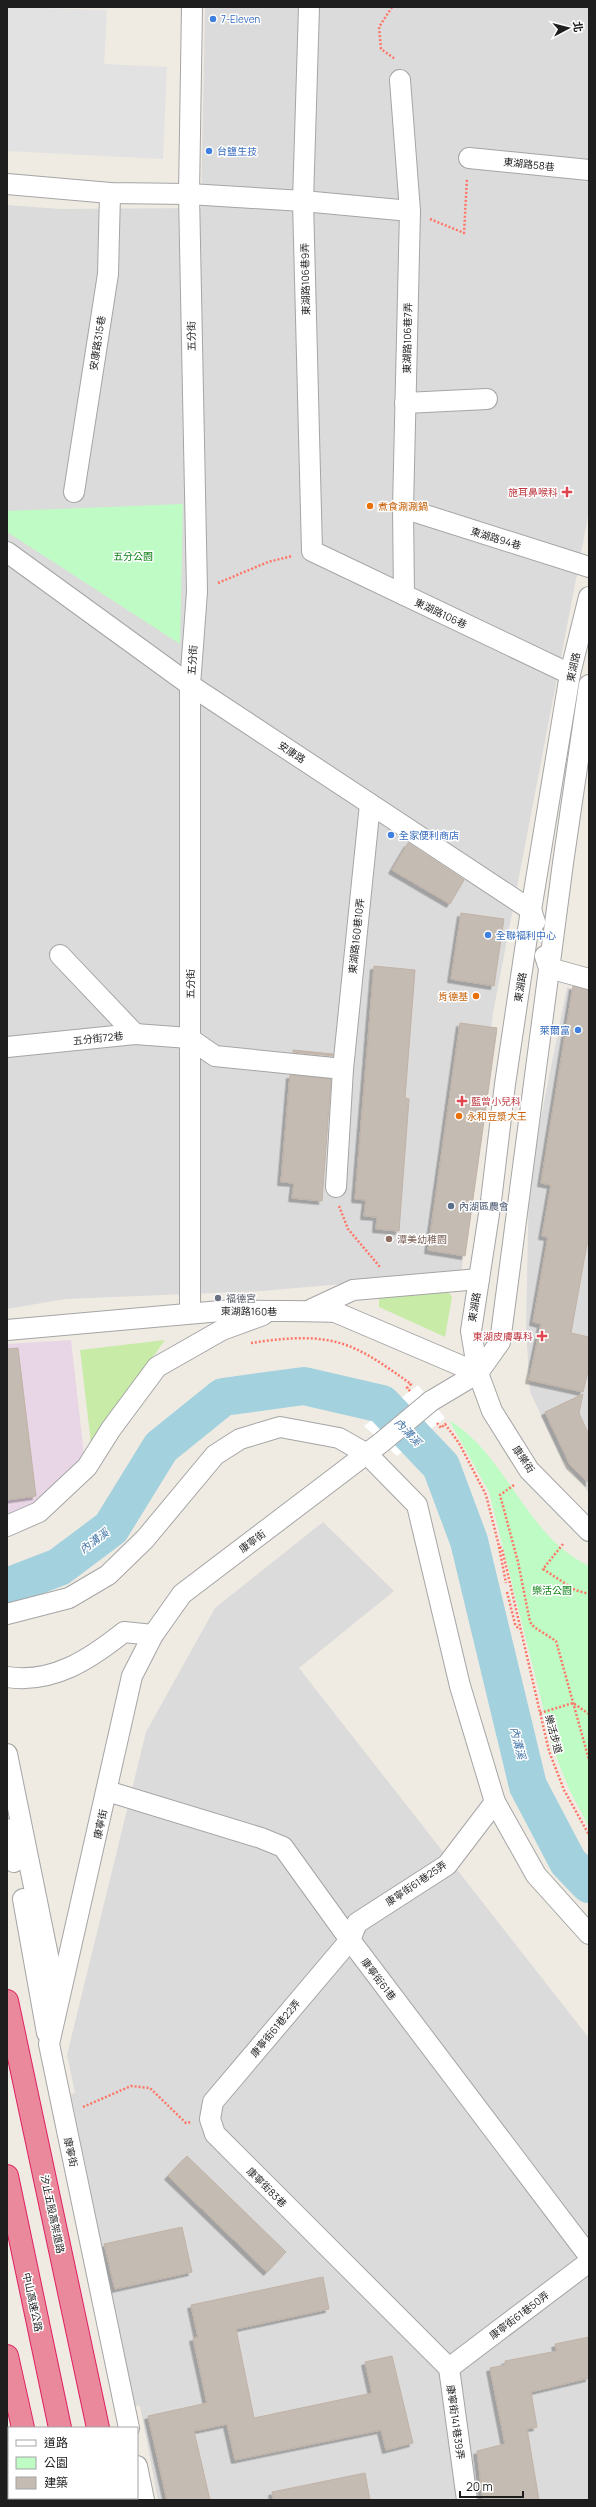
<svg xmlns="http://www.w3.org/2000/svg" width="596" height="2507" font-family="Manrope,'Noto Sans TC',sans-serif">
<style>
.residential{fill:#dcdbdb}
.industrial{fill:#e8d5e5}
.grass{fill:#c9eba8}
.park{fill:#bffbc4}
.parking{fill:#e2e2e2}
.pier{fill:#fff}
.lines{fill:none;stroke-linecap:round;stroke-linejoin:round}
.river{stroke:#a3d1de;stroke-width:38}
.building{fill:#c4bbb3;stroke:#c1b2a5;filter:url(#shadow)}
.minor-casing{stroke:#a5a5a5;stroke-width:22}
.highway-casing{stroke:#de2062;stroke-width:24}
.path{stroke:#fd7667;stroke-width:2.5;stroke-dasharray:2 2;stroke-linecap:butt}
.minor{stroke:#fff;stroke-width:20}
.highway{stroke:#e9899b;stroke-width:22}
.minor-bridge-casing{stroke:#a5a5a5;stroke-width:22;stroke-linecap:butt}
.minor-bridge{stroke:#fff;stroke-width:20}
.shop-dot{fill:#3f7fe0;stroke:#fff;stroke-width:1.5}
.health-dot{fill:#e0444e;stroke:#fff;stroke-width:1.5}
.food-dot{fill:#e8710a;stroke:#fff;stroke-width:1.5}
.service-dot{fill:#5c6f8a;stroke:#fff;stroke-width:1.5}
.education-dot{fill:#8d6e63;stroke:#fff;stroke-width:1.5}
.worship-dot{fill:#6b7280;stroke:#fff;stroke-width:1.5}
.labels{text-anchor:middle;stroke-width:3;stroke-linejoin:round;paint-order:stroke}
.shop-label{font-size:10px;fill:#366cbe;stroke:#fff;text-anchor:start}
.street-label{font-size:10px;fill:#1e1e1e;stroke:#fff}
.health-label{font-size:10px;fill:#be3a42;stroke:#fff;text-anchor:end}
.food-label{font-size:10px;fill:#c56008;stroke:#fff;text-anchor:start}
.park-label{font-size:10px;fill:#097f12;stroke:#fff}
.service-label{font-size:10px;fill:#4e5e75;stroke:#fff;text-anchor:start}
.education-label{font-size:10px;fill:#785e54;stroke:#fff;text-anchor:start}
.worship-label{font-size:10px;fill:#5b616d;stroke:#fff;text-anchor:start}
.water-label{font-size:11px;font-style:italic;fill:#4577a8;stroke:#fff}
</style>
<defs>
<filter id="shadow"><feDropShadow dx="-3.5" dy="3.5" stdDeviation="0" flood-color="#0004"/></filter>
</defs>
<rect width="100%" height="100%" fill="#efebe3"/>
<g class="residential">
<polygon points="205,7 589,7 589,511 493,1013 461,1274 261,1291 65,1299 7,1309 7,205 60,209 201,208"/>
<polygon points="567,987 589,994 589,1493 562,1459 530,1392 526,1330 529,1178"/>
<polygon points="323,1522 394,1591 299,1668 589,2038 589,2500 158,2500 140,2406 134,2405 71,2094 75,2093 67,2055 146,1732 215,1608"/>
</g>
<polygon class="industrial" points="71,1340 84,1455 41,1498 16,1513 7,1514 7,1344"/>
<g class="grass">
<polygon points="446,1289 452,1297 445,1337 379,1307 379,1298"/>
<polygon points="165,1340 91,1443 80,1350"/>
</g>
<g class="park">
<polygon points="183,504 180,644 7,532 7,511"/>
<path d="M449,1420c59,36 76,116 140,146v261l-20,-38 -15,-38 -65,-259z"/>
</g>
<polygon class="parking" points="7,7 107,10 104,64 167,67 163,159 7,151"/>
<polygon class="pier" points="418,1385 445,1418 397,1456 364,1426"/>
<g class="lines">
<polyline class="river" points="7,1587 59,1567 111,1528 161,1447 223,1397 304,1386 382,1404 441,1466 469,1541 528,1786 568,1862 589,1884"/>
</g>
<g class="building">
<polygon points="408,843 464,880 450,904 392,870"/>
<polygon points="461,913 504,919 494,986 451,979"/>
<polygon points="374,966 415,970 405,1098 409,1099 399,1231 376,1229 377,1217 364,1216 366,1200 355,1199"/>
<polygon points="573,986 589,990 589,1245 587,1244 571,1333 589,1337 589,1367 583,1392 529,1380 541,1324 533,1322 548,1237 542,1236 551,1185 541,1183"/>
<polygon points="460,1023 497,1028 465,1256 428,1250"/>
<polygon points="293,1050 333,1054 333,1056 293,1052"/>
<polygon points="290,1075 331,1079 322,1201 292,1198 294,1183 281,1182"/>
<polygon points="18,1348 36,1496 7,1500 7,1349"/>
<polygon points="583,1394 579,1413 589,1435 589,1483 570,1465 545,1412"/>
<polygon points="187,2156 286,2252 267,2272 168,2176"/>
<polygon points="182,2227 192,2272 115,2289 104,2244"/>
<polygon points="323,2277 329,2309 236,2329 254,2418 372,2393 365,2362 392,2356 413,2443 386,2450 381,2430 235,2460 227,2424 194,2431 210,2500 167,2500 148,2416 207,2403 193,2338 198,2337 191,2305"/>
<polygon points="589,2337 589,2378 531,2392 537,2427 527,2429 539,2500 483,2500 477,2451 505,2444 490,2368 505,2365 505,2361 557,2351 555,2344"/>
<polygon points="365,2473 370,2500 273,2500 272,2492"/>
</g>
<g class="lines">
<defs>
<g id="minor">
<polyline points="309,7 303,201 312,551 570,674"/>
<polyline points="400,80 410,211 403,508 404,595"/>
<polyline points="469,158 589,170"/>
<polyline points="7,184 110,193 189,194 303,201 410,211"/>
<polyline points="405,403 487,399"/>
<polyline points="74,492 108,274 110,193"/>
<polyline points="403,508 589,567"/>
<polyline points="7,552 190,685 531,910 535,922"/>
<polyline points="589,597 570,674 531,910 505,1084 491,1201 471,1331 478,1373 492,1411 529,1470 589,1531"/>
<polyline points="60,955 135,1034"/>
<polyline points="545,956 549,968 589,979"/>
<polyline points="189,1038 215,1056 343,1069"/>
<polyline points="7,1047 135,1034 189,1038"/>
<polyline points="336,1187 343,1069 370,804"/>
<polyline points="312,1309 353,1290 479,1279"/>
<polyline points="190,1312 190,685 197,592 189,194 192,7"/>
<path d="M7,1330l225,-20c35,2 69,0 103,2l143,61"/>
<polyline points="431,1401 478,1373 500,1342 563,863 589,685"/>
<polyline points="7,1526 39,1512 87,1467 111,1429 157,1367 222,1330 263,1315"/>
<polyline points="7,1614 69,1598 108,1575 145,1539 215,1455 240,1439 280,1427 339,1438 367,1454 417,1505 460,1686 495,1802 536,1875 589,1934"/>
<path d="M7,1677c46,7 83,-18 117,-45l29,3"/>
<polyline points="7,1754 56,1995"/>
<polyline points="107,1791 261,1838 283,1847 350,1940 589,2256"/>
<polyline points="7,1829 14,1862"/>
<polyline points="23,1899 47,2033"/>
<polyline points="449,2368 215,2134 210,2119 213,2102 350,1940 357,1923 447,1865 495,1802"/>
<polyline points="449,2368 589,2262"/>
<polyline points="449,2368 467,2500"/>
<polyline points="129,2428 49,2044 132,1676 153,1635 182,1594 382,1442"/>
<polyline points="137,2466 144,2500"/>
</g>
<g id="highway">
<polyline points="7,2001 98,2428"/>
<polyline points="7,2176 60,2428"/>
<polyline points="7,2356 23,2428"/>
<polyline points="35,2498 35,2500"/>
<polyline points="74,2498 75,2500"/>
<polyline points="113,2498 114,2500"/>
</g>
</defs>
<use href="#minor" class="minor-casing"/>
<use href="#highway" class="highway-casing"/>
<g class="path">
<polyline points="392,7 379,27 381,49 395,59"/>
<polyline points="430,219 464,233 467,178"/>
<polyline points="218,583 268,562 292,556"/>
<polyline points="339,1206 348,1229 380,1267"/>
<path d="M251,1343c27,-4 58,-8 85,-1 28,7 52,26 75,42l-4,4 3,3"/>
<polyline points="437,1423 441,1428 445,1424 459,1443 486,1495 499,1546 502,1549 549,1751 564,1790 589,1835"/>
<polyline points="514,1485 500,1495 518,1562 530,1622 534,1627 556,1641 589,1760"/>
<polyline points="563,1544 543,1569 575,1590 589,1594"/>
<polyline points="499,1547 506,1583"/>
<polyline points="507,1592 515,1624 519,1630"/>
<polyline points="540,1713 573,1703 589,1714"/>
<polyline points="83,2107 131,2086 150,2088 186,2123 191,2122"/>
</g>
<use href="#minor" class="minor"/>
<use href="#highway" class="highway"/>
<defs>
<polyline id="minor-bridge" points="382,1442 431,1401"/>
</defs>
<use href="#minor-bridge" class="minor-bridge-casing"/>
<use href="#minor-bridge" class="minor-bridge"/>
</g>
<g class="shop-dot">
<circle cx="213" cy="19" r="4"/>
<circle cx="209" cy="151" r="4"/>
<circle cx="391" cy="835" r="4"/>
<circle cx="488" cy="935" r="4"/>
<circle cx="578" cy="1030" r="4"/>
</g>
<g class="health-dot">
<path d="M565 486h4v4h4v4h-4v4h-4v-4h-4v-4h4z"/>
<path d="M460 1095h4v4h4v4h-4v4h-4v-4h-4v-4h4z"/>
<path d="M540 1330h4v4h4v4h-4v4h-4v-4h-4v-4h4z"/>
</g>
<g class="food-dot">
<circle cx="370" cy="506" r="4"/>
<circle cx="476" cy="996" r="4"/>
<circle cx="459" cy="1116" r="4"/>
</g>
<circle class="service-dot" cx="451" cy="1206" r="4"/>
<circle class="education-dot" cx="389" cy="1239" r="4"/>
<circle class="worship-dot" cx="218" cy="1298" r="4"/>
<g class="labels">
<g class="shop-label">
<text x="221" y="23">7-Eleven</text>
<text x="217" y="155">台鹽生技</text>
<text x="399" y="839">全家便利商店</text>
<text x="496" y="939">全聯福利中心</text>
<text x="570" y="1034" text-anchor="end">萊爾富</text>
</g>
<g class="street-label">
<text transform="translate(529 164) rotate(6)" y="4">東湖路58巷</text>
<text transform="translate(305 279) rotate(-91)" y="4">東湖路106巷9弄</text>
<text transform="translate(191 336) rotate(-91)" y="4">五分街</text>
<text transform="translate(407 338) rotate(-89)" y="4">東湖路106巷7弄</text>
<text transform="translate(97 343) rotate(-81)" y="4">安康路315巷</text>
<text transform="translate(496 538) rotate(17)" y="4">東湖路94巷</text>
<text transform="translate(441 613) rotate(25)" y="4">東湖路106巷</text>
<text transform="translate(192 660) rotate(-86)" y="4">五分街</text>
<text transform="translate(573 667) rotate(-78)" y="4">東湖路</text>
<text transform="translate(292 752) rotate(34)" y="4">安康路</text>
<text transform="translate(356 936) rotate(-84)" y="4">東湖路160巷10弄</text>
<text transform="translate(190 984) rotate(-90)" y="4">五分街</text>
<text transform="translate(520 987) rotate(-81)" y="4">東湖路</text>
<text transform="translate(98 1038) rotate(-6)" y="4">五分街72巷</text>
<text transform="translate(474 1307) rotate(-81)" y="4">東湖路</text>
<text transform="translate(249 1311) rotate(1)" y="4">東湖路160巷</text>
<text transform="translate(524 1459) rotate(56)" y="4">康樂街</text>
<text transform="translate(252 1541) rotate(-37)" y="4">康寧街</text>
<text transform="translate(554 1734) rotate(75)" y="4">樂活步道</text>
<text transform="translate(100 1824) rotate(-78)" y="4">康寧街</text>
<text transform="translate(416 1883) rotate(-34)" y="4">康寧街61巷25弄</text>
<text transform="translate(379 1979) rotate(53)" y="4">康寧街61巷</text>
<text transform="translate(275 2028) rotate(-50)" y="4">康寧街61巷22弄</text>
<text transform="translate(71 2152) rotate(78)" y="4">康寧街</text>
<text transform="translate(267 2187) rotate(45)" y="4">康寧街83巷</text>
<text transform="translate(53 2214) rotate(78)" y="4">汐止五股高架道路</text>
<text transform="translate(33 2302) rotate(78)" y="4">中山高速公路</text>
<text transform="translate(519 2315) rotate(-37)" y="4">康寧街61巷50弄</text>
<text transform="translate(456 2422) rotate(82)" y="4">康寧街141巷39弄</text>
</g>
<g class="health-label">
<text x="558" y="496">施耳鼻喉科</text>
<text x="471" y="1105" text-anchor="start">藍曾小兒科</text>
<text x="533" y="1340">東湖皮膚專科</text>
</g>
<g class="food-label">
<text x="378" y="510">煮食涮涮鍋</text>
<text x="468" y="1000" text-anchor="end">肯德基</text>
<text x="467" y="1120">永和豆漿大王</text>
</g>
<g class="park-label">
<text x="133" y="560">五分公園</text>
<text x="552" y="1594">樂活公園</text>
</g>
<g class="service-label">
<text x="459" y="1210">內湖區農會</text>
</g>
<g class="education-label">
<text x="397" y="1243">潭美幼稚園</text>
</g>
<g class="worship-label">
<text x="226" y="1302">福德宮</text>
</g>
<g class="water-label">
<text transform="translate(408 1432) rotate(47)" y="4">內溝溪</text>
<text transform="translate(94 1541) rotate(-37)" y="4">內溝溪</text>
<text transform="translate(518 1743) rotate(76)" y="4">內溝溪</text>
</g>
</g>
<rect width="596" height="2507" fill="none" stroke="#1e1e1e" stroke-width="16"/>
<rect x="8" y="2427" width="130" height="72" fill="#ffffff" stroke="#a5a5a5"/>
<rect x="16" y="2440" width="20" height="6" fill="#ffffff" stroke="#a5a5a5"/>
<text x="44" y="2447" font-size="12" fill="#1e1e1e">道路</text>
<rect x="16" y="2457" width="20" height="12" fill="#bffbc4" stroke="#a5a5a5"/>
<text x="44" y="2467" font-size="12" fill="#1e1e1e">公園</text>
<rect x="16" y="2477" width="20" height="12" fill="#c4bbb3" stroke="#a5a5a5"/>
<text x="44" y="2487" font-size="12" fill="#1e1e1e">建築</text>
<g transform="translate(568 28) rotate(83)" stroke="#ffffff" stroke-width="3" paint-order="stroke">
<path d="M0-3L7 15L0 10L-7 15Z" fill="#1e1e1e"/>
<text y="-6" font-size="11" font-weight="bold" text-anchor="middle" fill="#1e1e1e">北</text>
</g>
<path d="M460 2491v6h63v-6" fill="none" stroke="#1e1e1e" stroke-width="2"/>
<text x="466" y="2491" font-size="12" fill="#1e1e1e" stroke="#ffffff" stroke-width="3" paint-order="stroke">20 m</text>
</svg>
